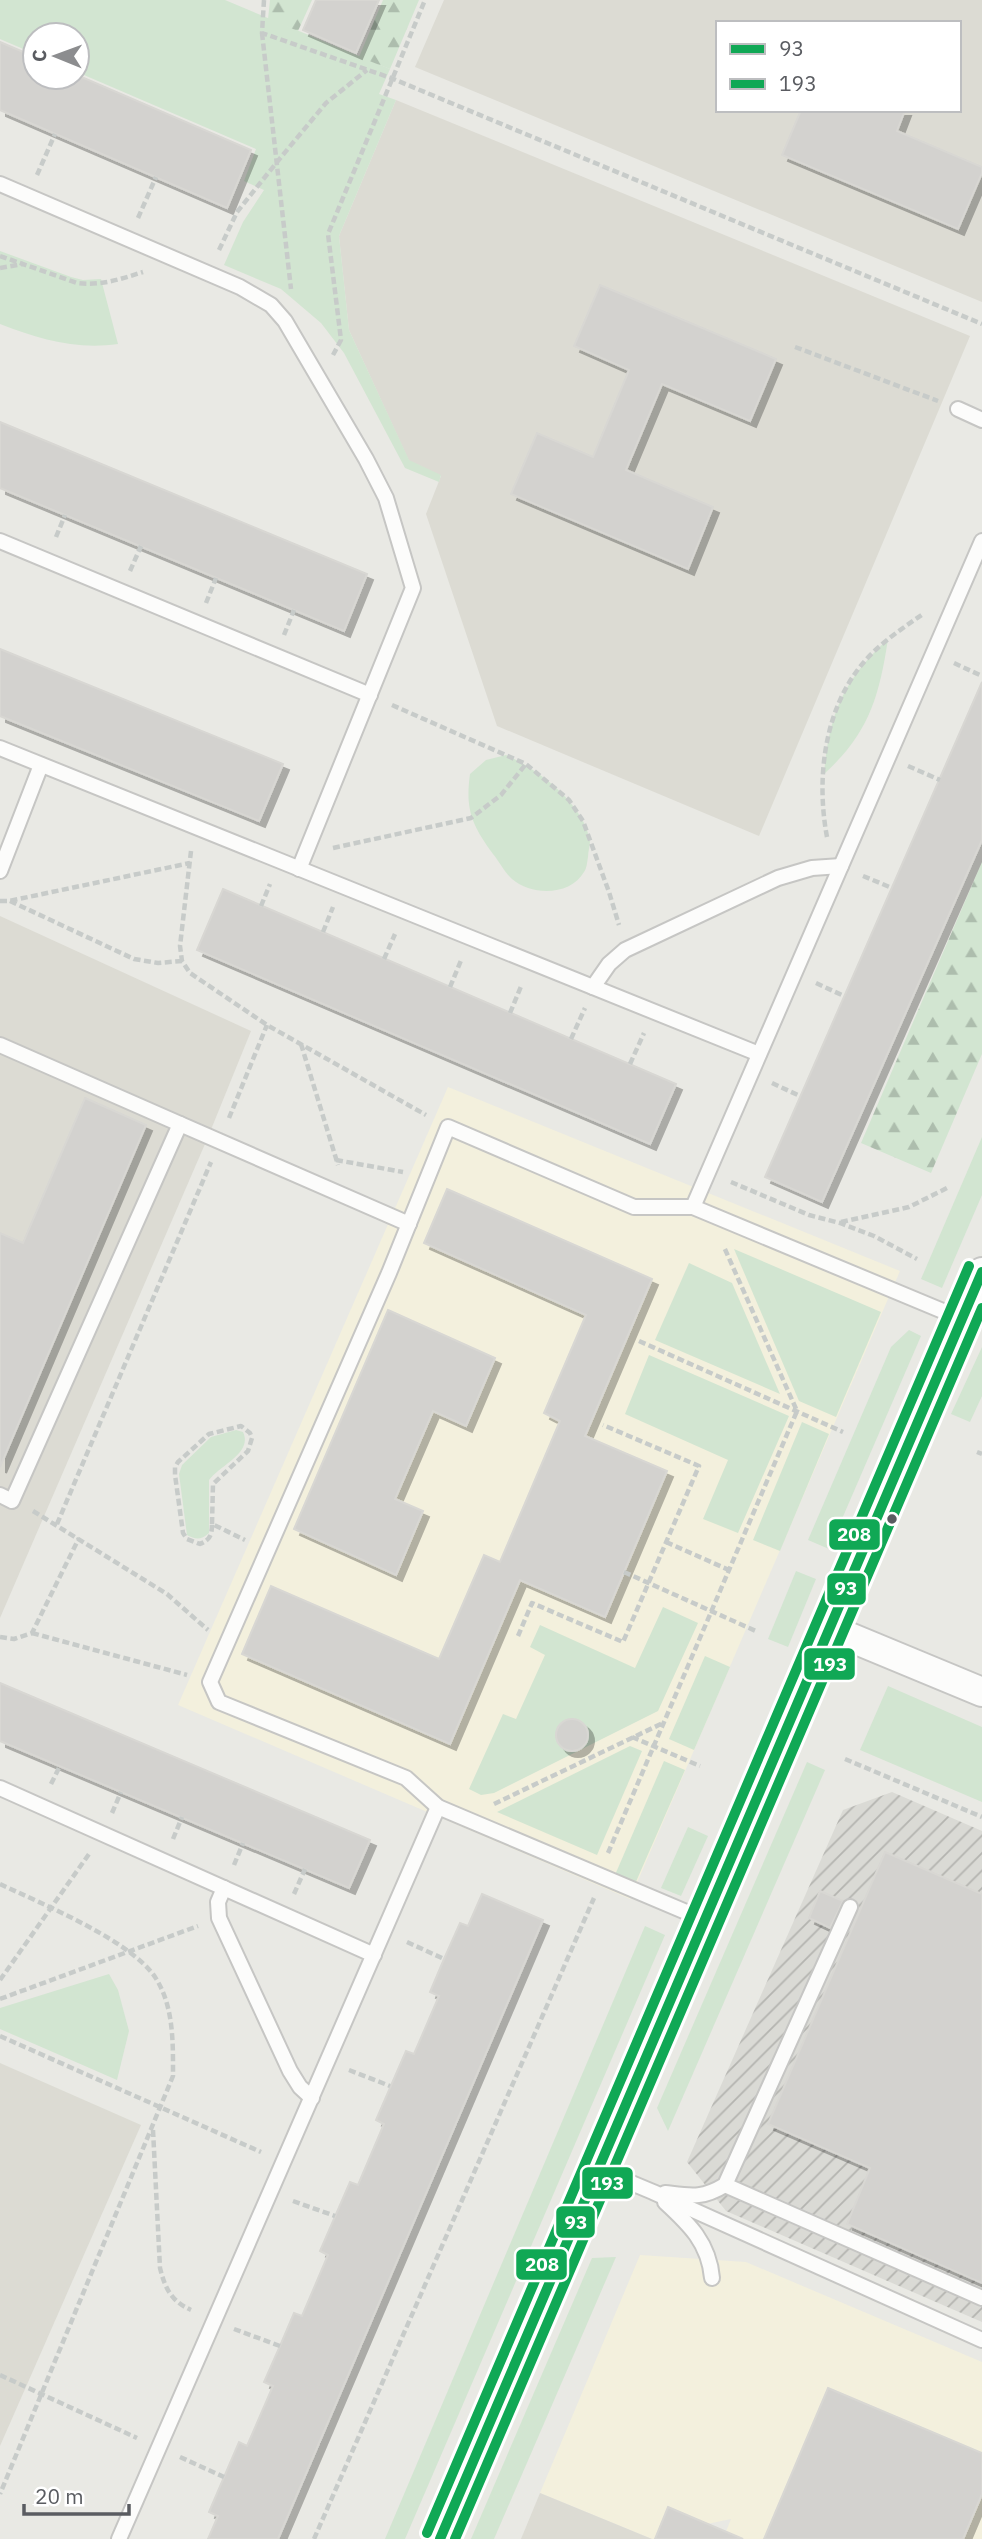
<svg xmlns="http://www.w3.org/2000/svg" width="982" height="2539" font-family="'IBM Plex Sans',sans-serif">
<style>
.commercial{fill:#f3f0dd}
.industrial{fill:url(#industrial-furrows)}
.education{fill:#dcdbd3;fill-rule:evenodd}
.green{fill:#d2e5d1}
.forest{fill:url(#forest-firs)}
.building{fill:#d3d2cf;stroke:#d8d7d3;stroke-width:2;filter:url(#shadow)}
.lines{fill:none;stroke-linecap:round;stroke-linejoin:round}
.service-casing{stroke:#c6c6c4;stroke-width:18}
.minor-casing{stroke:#c6c6c4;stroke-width:32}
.path{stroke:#c7cbc9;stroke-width:4.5;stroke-dasharray:7 3.5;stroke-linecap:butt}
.service{stroke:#fcfcfb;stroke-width:14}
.minor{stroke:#fcfcfb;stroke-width:28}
.bus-1-casing{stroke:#fff;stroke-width:16}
.bus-2-casing{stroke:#fff;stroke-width:16}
.bus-3-casing{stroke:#fff;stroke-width:16}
.bus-1{stroke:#10a855;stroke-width:10}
.bus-2{stroke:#10a855;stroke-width:10}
.bus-3{stroke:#10a855;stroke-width:10}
.bus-dot{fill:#5a5c61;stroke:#fff;stroke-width:2.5}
.line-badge{stroke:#fff;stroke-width:2.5}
.badge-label{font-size:19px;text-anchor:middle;font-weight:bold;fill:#fff}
</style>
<defs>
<pattern id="industrial-furrows" width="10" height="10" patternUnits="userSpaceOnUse" patternTransform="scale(1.75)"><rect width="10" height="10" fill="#dadad5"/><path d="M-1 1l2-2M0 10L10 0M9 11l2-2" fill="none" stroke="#b4b4b0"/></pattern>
<pattern id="forest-firs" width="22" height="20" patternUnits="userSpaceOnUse" patternTransform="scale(1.75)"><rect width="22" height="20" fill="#d2e5d1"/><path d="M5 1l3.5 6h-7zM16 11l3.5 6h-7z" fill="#adbdad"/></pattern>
<filter id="shadow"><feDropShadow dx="6" dy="6" stdDeviation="0" flood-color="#0004"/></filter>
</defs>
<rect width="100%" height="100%" fill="#e9e9e4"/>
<g class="commercial">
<polygon points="448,1087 900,1271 630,1899 178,1705"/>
<polygon points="640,2255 746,2262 982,2362 982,2539 723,2539 731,2519 707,2524 669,2507 655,2539 652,2539 540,2493"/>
</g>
<polygon class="industrial" points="892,1792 982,1831 982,2322 726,2211 687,2162 843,1810"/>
<g class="education">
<path d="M444,0h538v302l-567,-235zM718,23h241v87h-241z"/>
<polygon points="396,100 970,336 759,836 497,726 426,514 441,476 409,461 349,330 339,236"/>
<polygon points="0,916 251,1031 208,1137 0,1618"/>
<polygon points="0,2063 141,2125 0,2446"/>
<polygon points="540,2493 652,2539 521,2539"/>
</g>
<g class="green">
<polygon points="0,0 225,0 390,69 379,94 396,100 339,236 349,330 409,460 441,475 439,482 405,468 344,353 321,323 281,289 224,265 243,222 264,190 244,181 256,149 77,72 77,35 35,35 35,54 0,39"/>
<path d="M0,251l71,26 12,3 18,-1 17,65c-42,6 -79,-5 -118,-20z"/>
<path d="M888,639c-9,58 -19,94 -64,135 5,-61 19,-93 64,-135z"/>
<path d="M506,755c32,14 78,49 84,86 0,5 -2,11 -2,16 -1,5 -1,11 -4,15 -14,24 -52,24 -72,7 -7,-6 -13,-18 -19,-25 -21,-29 -28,-44 -23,-80l16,-14z"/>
<polygon points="982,1137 982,1195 942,1288 921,1279"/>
<polygon points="734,1249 881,1312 836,1417 799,1401"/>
<polygon points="689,1263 732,1283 780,1394 655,1340"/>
<polygon points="909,1330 921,1336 829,1549 808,1540 891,1347"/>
<polygon points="982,1347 982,1396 970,1422 951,1414"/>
<polygon points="649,1355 789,1416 738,1533 703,1519 728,1460 625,1414"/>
<polygon points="802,1422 829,1434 780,1551 753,1540"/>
<path d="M236,1430l7,2c10,21 -23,33 -34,48v53c-8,7 -13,7 -22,2l-8,-61 3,-9 29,-28z"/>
<polygon points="796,1571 816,1579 788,1647 768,1639"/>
<polygon points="663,1607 698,1623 658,1711 494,1793 481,1795 469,1789 503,1714 516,1719 545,1655 530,1647 540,1625 635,1668"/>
<polygon points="705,1656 730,1667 694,1750 669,1739"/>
<polygon points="888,1686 982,1727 982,1802 860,1750"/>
<polygon points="630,1746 642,1751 597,1855 497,1812"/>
<polygon points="664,1761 685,1770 635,1884 615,1875"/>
<polygon points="807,1762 825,1770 668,2131 657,2108"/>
<polygon points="688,1827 708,1836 681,1896 661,1888"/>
<polygon points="645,1926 665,1935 405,2539 385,2539"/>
<polygon points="109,1974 118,1990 129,2031 117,2080 0,2029 0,2008"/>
<polygon points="616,2257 494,2539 471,2539 592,2258"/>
</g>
<g class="forest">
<polygon points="270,0 312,0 298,31 268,19"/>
<polygon points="383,0 419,0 390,69 359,57"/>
<polygon points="982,862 982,1054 931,1173 861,1143"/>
</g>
<g class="building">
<polygon points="316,0 379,0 356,53 303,30"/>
<polygon points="0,42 35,57 35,77 77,77 77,75 251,150 227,208 0,110"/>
<polygon points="801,110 905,110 897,131 982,167 982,173 958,229 782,155"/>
<polygon points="600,285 776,359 750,421 662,384 626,470 713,507 688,569 511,494 537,433 593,457 629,370 574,346"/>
<polygon points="0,422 367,574 344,631 0,488"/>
<polygon points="0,649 283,764 259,821 0,716"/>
<polygon points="982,682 982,840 822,1202 765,1177"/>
<polygon points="223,889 676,1084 650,1144 197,950"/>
<polygon points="85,1098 146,1125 0,1467 0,1233 23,1243"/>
<polygon points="447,1189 652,1279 585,1436 667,1471 605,1617 520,1580 450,1744 242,1654 271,1586 439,1659 484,1555 500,1562 560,1421 544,1413 586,1315 424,1243"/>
<polygon points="388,1310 495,1358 466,1426 433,1411 395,1499 423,1511 396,1575 294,1529"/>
<polygon points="0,1683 370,1840 349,1888 0,1741"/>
<circle cx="572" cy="1735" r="16"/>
<polygon points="885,1852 982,1894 982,2283 847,2224 870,2168 768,2124"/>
<polygon points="820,1891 843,1901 830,1928 809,1918"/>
<polygon points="482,1894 543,1920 278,2539 208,2539 218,2516 209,2512 239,2442 247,2446 273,2386 264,2382 280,2346 294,2313 302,2316 328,2255 320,2251 350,2182 358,2185 384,2124 376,2120 406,2051 414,2054 439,1996 430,1992 444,1959 460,1923 468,1926"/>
<polygon points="828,2388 982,2453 982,2494 963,2539 764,2539"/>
<polygon points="668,2507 743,2539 655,2539"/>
</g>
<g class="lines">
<defs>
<g id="service">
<polyline points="0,184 240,287 271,305 285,321 366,459 386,498 413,588 299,869"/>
<polyline points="958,409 982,420"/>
<polyline points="0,541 370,695"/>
<polyline points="0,748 759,1054"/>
<polyline points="0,871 41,765"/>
<polyline points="593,987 609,964 625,950 778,878 812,868 841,866"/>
<polyline points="0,1045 180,1124 12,1501 0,1495"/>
<polyline points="180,1124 409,1224"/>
<polyline points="693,1207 962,1319 982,1320"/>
<polyline points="0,1788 374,1955"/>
<polyline points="224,1888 218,1902 219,1918 290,2071 300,2087 312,2098"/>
<polyline points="705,1920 438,1807 406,1778 219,1702 210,1682 389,1273 448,1127 634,1207 693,1207 982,541"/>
<polyline points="598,2169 653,2192 982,2340"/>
<polyline points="725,2185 982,2298"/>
<path d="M665,2193c26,3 37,6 60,-8l125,-278"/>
<path d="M665,2202c24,22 44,41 47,76"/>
<polyline points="119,2539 438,1807"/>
</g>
<g id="minor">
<polyline points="830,1629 982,1692"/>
<polyline points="440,2539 982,1272"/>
</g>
</defs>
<use href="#service" class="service-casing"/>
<use href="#minor" class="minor-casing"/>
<g class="path">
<polyline points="264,0 262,33 391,78 982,324"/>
<polyline points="262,33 291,289"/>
<polyline points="37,175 55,134"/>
<polyline points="138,218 156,177"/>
<polyline points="219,250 237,212 277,162 326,103 367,70"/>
<path d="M0,256l77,27c24,3 44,-4 66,-11"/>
<polyline points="0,268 23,264"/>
<polyline points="795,347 938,401"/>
<polyline points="333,355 341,340 328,234 425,0"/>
<polyline points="56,537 65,515"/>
<polyline points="130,571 141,546"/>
<polyline points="206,603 216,578"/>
<polyline points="284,635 294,610"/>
<polyline points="954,663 982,676"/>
<polyline points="392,705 526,764 569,800 583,821 609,892 619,925"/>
<polyline points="908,766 940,780"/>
<path d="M827,837c-11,-58 -3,-129 37,-175 16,-19 39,-34 59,-48"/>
<polyline points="333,848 471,818 501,795 526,764"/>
<polyline points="191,851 180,946 182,961 190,973 267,1025 426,1115"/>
<polyline points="863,876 892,888"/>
<polyline points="0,901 9,901 190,863"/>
<polyline points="10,901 134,959 158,963 182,961"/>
<polyline points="261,906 270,884"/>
<polyline points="323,932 333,907"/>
<polyline points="384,959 395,934"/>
<polyline points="816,983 844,996"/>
<polyline points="450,987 462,958"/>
<polyline points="510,1013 522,984"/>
<polyline points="571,1039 585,1008"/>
<polyline points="301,1044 338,1165"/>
<polyline points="630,1064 644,1033"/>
<polyline points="772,1083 800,1096"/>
<polyline points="229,1118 267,1025"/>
<polyline points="336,1160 403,1172"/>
<polyline points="731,1182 809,1215 840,1223 874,1236 917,1259"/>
<polyline points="841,1222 909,1207 947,1188"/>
<polyline points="639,1341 843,1432"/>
<polyline points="977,1452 982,1454"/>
<polyline points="33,1511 167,1594 208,1630"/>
<polyline points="57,1524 211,1162"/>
<path d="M212,1524l1,-40 35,-33 4,-13 -2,-5 -9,-7 -32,8 -31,28 -3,5v8l8,58 4,6 13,5c10,-4 12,-9 12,-20l33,16"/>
<polyline points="666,1542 729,1570"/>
<polyline points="624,1572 758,1632"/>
<polyline points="32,1633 187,1675"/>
<polyline points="518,1636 532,1603 623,1642 699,1466 603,1425"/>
<polyline points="0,1637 14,1639 32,1633 79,1538"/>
<polyline points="632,1737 700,1766"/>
<polyline points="845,1759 982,1817"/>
<polyline points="51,1784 60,1766"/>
<polyline points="494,1804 663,1723"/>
<polyline points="112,1813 121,1792"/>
<polyline points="173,1839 182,1817"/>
<polyline points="608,1853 797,1411 724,1247"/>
<polyline points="234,1865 243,1843"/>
<path d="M0,1884c42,20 130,56 155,93 19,29 18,66 18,99l-173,418"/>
<polyline points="294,1894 305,1869"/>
<polyline points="407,1942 444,1959"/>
<polyline points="0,1980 89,1854"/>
<polyline points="0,1999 198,1926"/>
<polyline points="0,2036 261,2152"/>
<polyline points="349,2070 390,2086"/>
<path d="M153,2130l7,138c5,20 11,33 31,42"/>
<polyline points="293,2201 335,2216"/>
<polyline points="234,2329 280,2346"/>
<polyline points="0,2375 137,2438"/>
<polyline points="180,2457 224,2477"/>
<polyline points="314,2539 594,1898"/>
</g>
<use href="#service" class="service"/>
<use href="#minor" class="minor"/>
<defs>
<polyline id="bus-1" points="440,2539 982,1272"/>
<polyline id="bus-2" points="455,2539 982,1308"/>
<polyline id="bus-3" points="427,2533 969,1266"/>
</defs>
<use href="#bus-1" class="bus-1-casing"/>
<use href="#bus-2" class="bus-2-casing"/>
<use href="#bus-3" class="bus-3-casing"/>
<use href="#bus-1" class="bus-1"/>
<use href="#bus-2" class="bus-2"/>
<use href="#bus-3" class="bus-3"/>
</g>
<circle class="bus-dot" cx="892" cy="1519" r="6"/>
<g class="line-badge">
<rect x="828" y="1518" width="53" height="33" rx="7" fill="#10a855"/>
<rect x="826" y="1572" width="41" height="34" rx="7" fill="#10a855"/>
<rect x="803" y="1647" width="53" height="34" rx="7" fill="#10a855"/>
<rect x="581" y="2166" width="53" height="34" rx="7" fill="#10a855"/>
<rect x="555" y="2205" width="41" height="34" rx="7" fill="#10a855"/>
<rect x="515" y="2248" width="53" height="33" rx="7" fill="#10a855"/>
</g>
<g class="badge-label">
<text x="854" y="1541">208</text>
<text x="846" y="1595">93</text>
<text x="830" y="1671">193</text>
<text x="607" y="2190">193</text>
<text x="576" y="2229">93</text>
<text x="542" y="2271">208</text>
</g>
<rect x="716" y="21" width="245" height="91" fill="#ffffff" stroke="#bdbec0" stroke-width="2"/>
<rect x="730" y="44" width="35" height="10" fill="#10a855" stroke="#bdbec0" stroke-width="2"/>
<text x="779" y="56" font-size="21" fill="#5a5c61">93</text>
<rect x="730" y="79" width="35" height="10" fill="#10a855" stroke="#bdbec0" stroke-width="2"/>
<text x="779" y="91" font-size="21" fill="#5a5c61">193</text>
<g transform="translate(56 56) rotate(271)"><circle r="33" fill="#ffffff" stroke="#bdbec0" stroke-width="2"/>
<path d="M0-5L12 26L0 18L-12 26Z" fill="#8c8d8f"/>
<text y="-10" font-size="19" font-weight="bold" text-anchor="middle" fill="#5a5c61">С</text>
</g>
<path d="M24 2504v10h105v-10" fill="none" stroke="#5a5c61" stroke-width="3.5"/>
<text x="35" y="2504" font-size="21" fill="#5a5c61" stroke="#ffffff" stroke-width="5" paint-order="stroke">20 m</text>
</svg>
